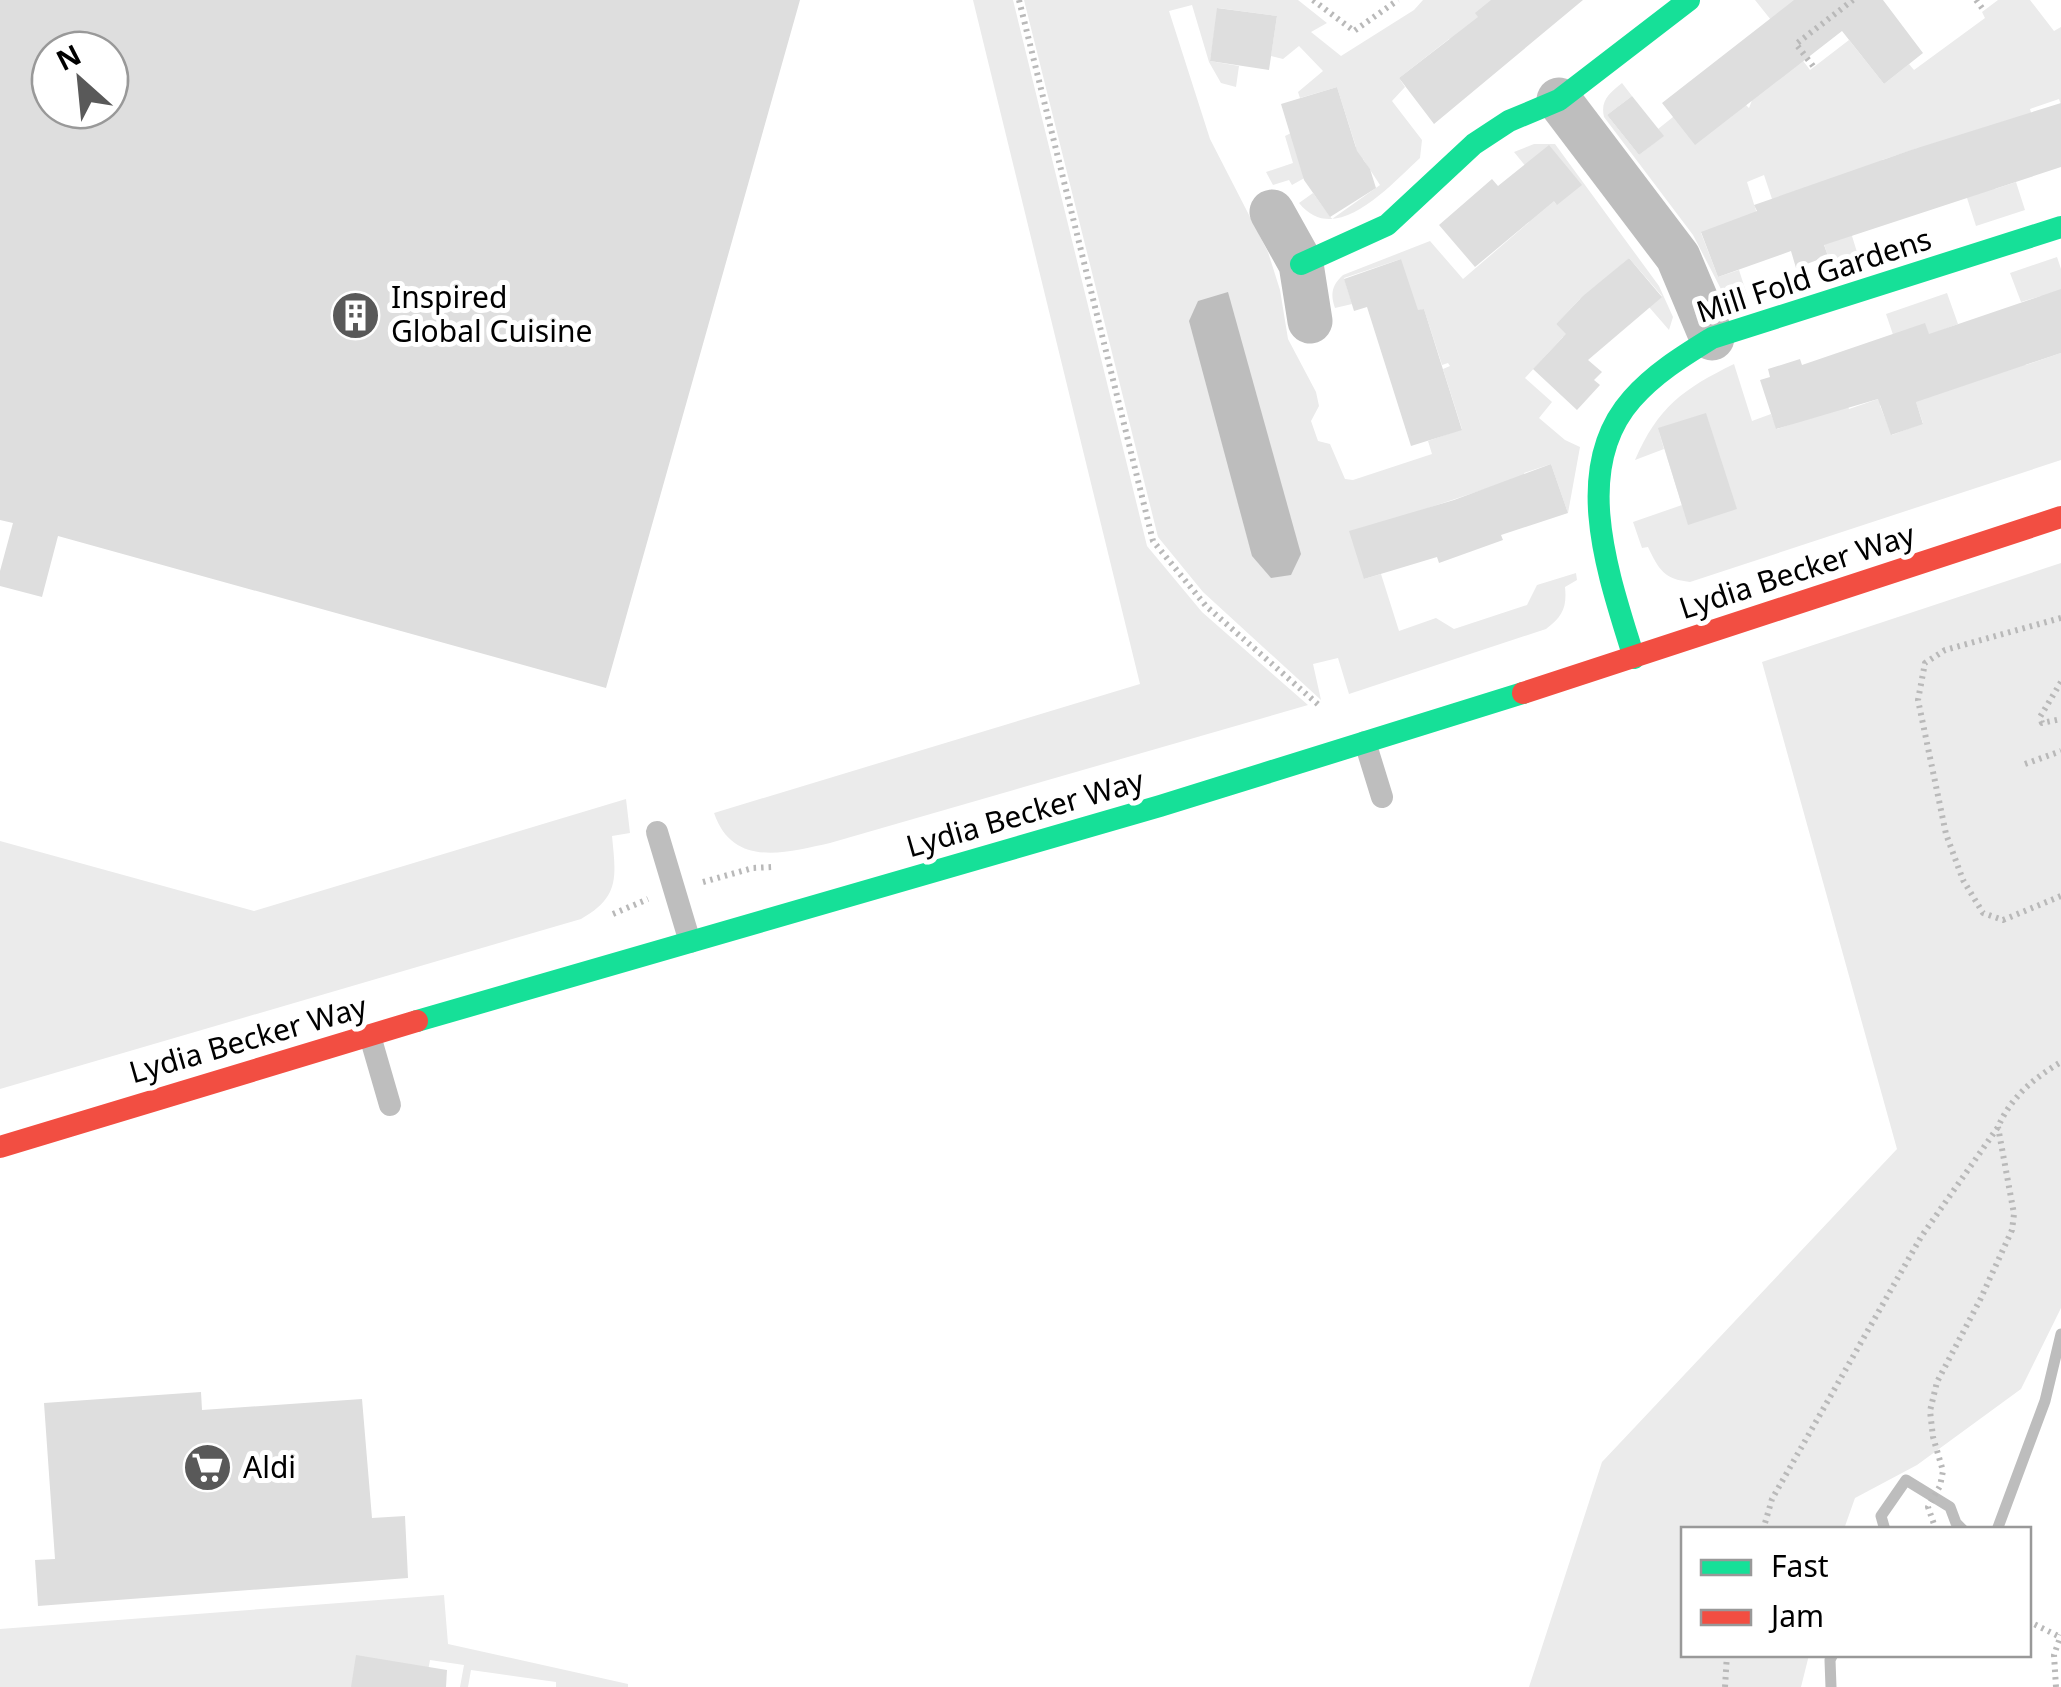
<svg xmlns="http://www.w3.org/2000/svg" width="2061" height="1687" font-family="'Noto Sans',sans-serif">
<style>
.green{fill:#ebebeb}
.water{fill:#bdbdbd}
.lines{fill:none;stroke-linecap:round;stroke-linejoin:round}
.stream{stroke:#bdbdbd;stroke-width:11}
.building{fill:#dedede;fill-rule:evenodd}
.path{stroke:#b9b9b9;stroke-width:6;stroke-dasharray:2.5 5;stroke-linecap:butt}
.lane{stroke:#bebebe;stroke-width:22}
.street{stroke:#bebebe;stroke-width:45}
.fast{stroke:#16e098;stroke-width:22}
.jam{stroke:#f24e42;stroke-width:22}
.labels{text-anchor:middle;stroke-width:10;stroke-linejoin:round;paint-order:stroke}
.street-label{font-size:30px;fill:#000;stroke:#fff}
.poi-label{font-size:30px;fill:#000;stroke:#fff;text-anchor:start}
</style>
<rect width="100%" height="100%" fill="#fff"/>
<g class="green">
<path d="M973,0h40l134,546 55,66 106,93 -478,138c-45,10 -97,25 -116,-30l426,-129z"/>
<path d="M1024,0h274l29,23 -16,9 30,24 73,-46 9,-10h68l-1,32 -41,7 -50,39 6,9 -13,14 30,39 -2,18c-29,26 -84,91 -121,45l14,-10 19,26 48,-34 -17,-26 -13,8 -8,-10 -50,28 -3,-5 -16,5 -7,-13 27,-9 -8,-27 6,-3 65,14 -19,-60 -37,11 -2,-6 25,-21 -24,-25 -16,13 -12,-3 6,-40 -59,-8 -8,53 29,5 -3,21 -15,-4 -12,-21 -17,-57 -23,6 41,128 58,113 12,38 8,49 28,53 3,14 -8,15 7,20 12,3 15,35 8,1 79,-26 -4,-13 34,-12 -19,-60 7,-3 -2,-3 -6,2 -18,-56 -25,8 2,-58 -57,19 8,26 -17,4c-5,-14 -3,-23 8,-33l87,-34 33,38 65,-56 21,-27 8,9 -43,-53 20,-8h21l104,142 14,31 -4,13 -20,-23 13,-11 -33,-38 -21,18 8,11 -36,12 -24,25 29,28 -22,-15 -38,41 27,24 -13,16 26,22 15,7 -12,66 -17,-49 -27,9 4,14 -43,2 -63,21 -58,69 17,-5 18,57 37,-13 18,11 73,-24 10,-20 39,-12 1,7 -12,7c2,20 -2,29 -19,42l-197,65 -11,-36 -25,6 8,36 -118,-108 -45,-55z"/>
<path d="M1755,0h54l-18,45 19,25 39,-30 35,44 25,-20 5,6 71,-52 -3,-6 16,-12h32l24,31 7,-4v78l-2,-6 -29,10 3,11 -38,69 21,-7 9,28 -49,16 -9,-28 -49,-50 -36,12 5,14 -35,62 9,29 -27,8 -24,-69 -35,4 -11,-33 -17,7 11,35 -57,16 17,44 21,-7 10,31 -14,-2 -13,-8 -29,-56 -89,-118c-4,-17 6,-24 18,-34l10,13 -25,19 32,40 24,-19 -5,-7 15,-12 73,-12 3,3 30,-78z"/>
<path d="M2057,257l4,12v191l-371,122c-26,-3 -31,-12 -42,-35l-6,1 -9,-26 49,-17 6,20 -30,-97 6,21 -29,11c23,-53 48,-71 99,-96l18,57 19,-7 6,15 52,-18 13,-21 7,19 32,-11 -1,8 12,29 31,-12 -37,-109 61,-21 11,31 -24,9 92,32 35,-12 -20,-57 -20,6 -11,-29z"/>
<polygon points="2061,563 2061,1308 2021,1389 1917,1465 1855,1498 1844,1529 1684,1530 1684,1654 1809,1655 1801,1687 1529,1687 1602,1462 1897,1149 1762,662"/>
<path d="M626,799l4,34 -18,3c4,41 8,61 -31,83l-581,170v-248l254,70z"/>
<polygon points="444,1595 448,1644 628,1684 628,1687 556,1687 556,1682 471,1670 468,1687 460,1687 464,1665 430,1660 425,1687 0,1687 0,1629"/>
</g>
<polygon class="water" points="1228,292 1301,554 1291,575 1271,578 1252,556 1189,321 1198,301"/>
<g class="lines">
<g class="stream">
<polyline points="1885,1530 1881,1516 1906,1480 1950,1507 1956,1523 1963,1530"/>
<polyline points="1997,1530 2045,1401 2061,1334"/>
<polyline points="1831,1687 1830,1660 1833,1654"/>
</g>
</g>
<g class="building">
<path d="M0,0h800l-194,688 -548,-152 -16,61 -42,-11v-15l13,-48 -13,-3zM50,50h60v60h-60z"/>
<polygon points="1491,0 1583,0 1434,124 1399,78 1478,17 1475,13"/>
<polygon points="1794,0 1883,0 1923,53 1884,84 1842,31 1695,145 1662,103"/>
<polygon points="1217,8 1277,16 1269,70 1210,61"/>
<polygon points="1337,87 1357,151 1370,169 1376,188 1330,217 1304,180 1281,104"/>
<polygon points="1632,96 1664,136 1639,155 1607,115"/>
<polygon points="2061,103 2061,167 1824,245 1828,256 1796,268 1791,251 1718,277 1701,232 1757,211 1754,205 1911,150"/>
<polygon points="1549,145 1582,185 1557,205 1554,201 1475,267 1439,225 1492,179 1498,186"/>
<polygon points="1629,258 1662,297 1588,360 1602,372 1594,380 1600,385 1577,410 1533,369 1566,334 1556,324 1583,296"/>
<polygon points="1401,259 1418,310 1424,309 1462,430 1411,446 1367,307 1354,311 1344,279"/>
<polygon points="2061,289 2061,353 1916,402 1923,424 1891,435 1878,399 1776,429 1760,380 1770,377 1768,369 1800,359 1802,365 1925,323 1929,334"/>
<polygon points="1706,413 1737,509 1688,525 1658,428"/>
<polygon points="1551,464 1568,513 1501,535 1503,540 1439,563 1437,557 1364,579 1349,531 1454,500"/>
<polygon points="201,1392 202,1410 362,1399 372,1518 405,1516 408,1578 38,1606 35,1560 55,1559 44,1403"/>
<polygon points="356,1655 447,1670 446,1687 351,1687"/>
</g>
<g class="lines">
<g class="path">
<polyline points="1019,0 1153,541 1206,606 1321,707"/>
<polyline points="1313,0 1354,31 1398,0"/>
<polyline points="1976,0 1982,8"/>
<polyline points="1813,66 1796,44 1853,0"/>
<polyline points="2061,618 1945,650 1925,663 1918,700 1946,834 1963,880 1983,913 2003,920 2061,896"/>
<polyline points="2061,682 2040,717 2042,723 2061,719"/>
<polyline points="2025,764 2061,751"/>
<polyline points="703,882 753,868 773,867"/>
<polyline points="613,914 648,899"/>
<path d="M1763,1530l9,-31 149,-262 77,-110c13,-30 36,-49 63,-65"/>
<polyline points="1936,1530 1928,1507 1940,1486 1943,1471 1933,1437 1930,1411 1937,1382 1980,1300 2012,1230 2014,1214 1998,1127"/>
<polyline points="2028,1621 2060,1637"/>
<polyline points="1725,1687 1727,1654"/>
<polyline points="2056,1687 2054,1655 2061,1635"/>
</g>
<g class="lane">
<polyline points="1365,742 1382,797"/>
<polyline points="657,832 690,942"/>
<polyline points="370,1036 390,1105"/>
</g>
<g class="street">
<polyline points="1559,100 1678,257 1712,338"/>
<polyline points="1272,212 1301,264 1310,321"/>
</g>
<g class="fast">
<polyline points="1301,264 1387,225 1474,144 1509,121 1559,100 1689,0"/>
<path d="M1634,658c-24,-79 -65,-188 -2,-259 23,-26 51,-43 80,-61l349,-111"/>
<polyline points="417,1021 1160,806 1523,693"/>
</g>
<g class="jam">
<polyline points="1523,693 2061,517"/>
<polyline points="0,1147 417,1021"/>
</g>
</g>
<defs>
<symbol id="building-disc" viewBox="-11 -11 22 22"><circle r="9.5" fill="#595959" stroke="#fff"/><path d="M-4-6H4V6H1V3H-1V6H-4ZM-2.5-4.3h1.7v1.8h-1.7ZM.8-4.3h1.7v1.8H.8ZM-2.5-1h1.7V.8h-1.7ZM.8-1h1.7V.8H.8Z" fill="#fff"/></symbol>
<symbol id="supermarket-disc" viewBox="-11 -11 22 22"><circle r="9.5" fill="#595959" stroke="#fff"/><path d="M-6-5.5h2.5l.6 2H6L4.5 2H-2.5L-4.4-4H-6ZM-1.5 3.2a1.3 1.3 0 1 0 .1 0ZM3 3.2a1.3 1.3 0 1 0 .1 0Z" fill="#fff"/></symbol>
</defs>
<g fill-rule="evenodd">
<use href="#building-disc" x="328" y="288" width="55" height="55"/>
<use href="#supermarket-disc" x="180" y="1440" width="55" height="55"/>
</g>
<g class="labels">
<g class="street-label">
<text transform="translate(1814 276) rotate(-18)" y="10">Mill Fold Gardens</text>
<text transform="translate(1797 572) rotate(-18)" y="10">Lydia Becker Way</text>
<text transform="translate(1025 814) rotate(-16)" y="10">Lydia Becker Way</text>
<text transform="translate(248 1040) rotate(-16)" y="10">Lydia Becker Way</text>
</g>
<g class="poi-label">
<text x="391" y="308">Inspired<tspan x="391" dy="34">Global Cuisine</tspan></text>
<text x="243" y="1478">Aldi</text>
</g>
</g>
<rect x="1681" y="1527" width="350" height="130" fill="#ffffff" stroke="#999999" stroke-width="2.5"/>
<rect x="1701" y="1560" width="50" height="15" fill="#16e098" stroke="#999999" stroke-width="2.5"/>
<text x="1771" y="1577" font-size="30" fill="#000000">Fast</text>
<rect x="1701" y="1610" width="50" height="15" fill="#f24e42" stroke="#999999" stroke-width="2.5"/>
<text x="1771" y="1627" font-size="30" fill="#000000">Jam</text>
<g transform="translate(80 80) rotate(333)"><circle r="48" fill="#ffffff" stroke="#999999" stroke-width="2.5"/>
<path d="M0-8L18 38L0 25L-18 38Z" fill="#595959"/>
<text y="-15" font-size="28" font-weight="bold" text-anchor="middle" fill="#000000">N</text>
</g>
</svg>
